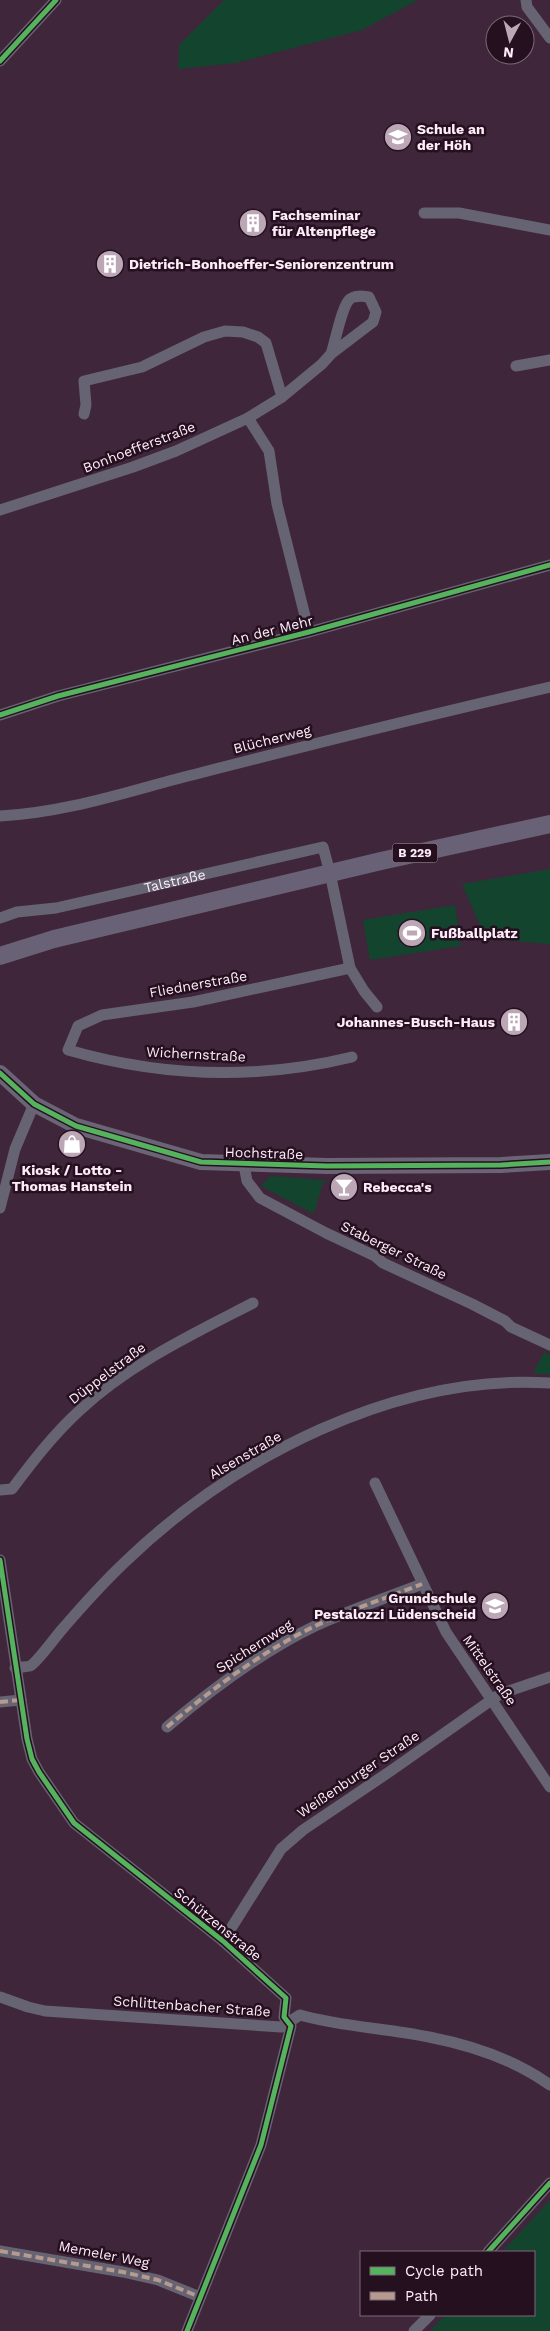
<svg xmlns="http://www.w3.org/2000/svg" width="550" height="2331" font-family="'Work Sans',sans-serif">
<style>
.green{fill:#12442e}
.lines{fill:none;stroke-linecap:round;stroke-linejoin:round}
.minor{stroke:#666472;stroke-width:11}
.secondary{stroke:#6a6476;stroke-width:16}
.primary{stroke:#696276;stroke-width:18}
.quiet{stroke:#b69a8f;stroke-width:4;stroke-dasharray:8 4;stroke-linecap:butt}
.cycleway-casing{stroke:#251020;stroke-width:8}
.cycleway{stroke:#56b35d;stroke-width:5}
.labels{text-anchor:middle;stroke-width:5;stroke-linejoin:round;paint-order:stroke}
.shield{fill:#251020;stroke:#beaab8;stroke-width:1}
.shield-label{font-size:12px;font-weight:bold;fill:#ffecf9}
.poi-label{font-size:14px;font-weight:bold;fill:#ffecf9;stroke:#251020;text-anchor:start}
.street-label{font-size:14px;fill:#ffecf9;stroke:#251020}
</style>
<rect width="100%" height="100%" fill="#40263b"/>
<g class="green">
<polygon points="224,0 418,0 362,30 236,63 178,69 179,45"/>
<polygon points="550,869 550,944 486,939 462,884"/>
<polygon points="455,905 461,946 370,960 363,920"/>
<polygon points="270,1176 323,1180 332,1181 323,1182 314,1214 261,1186"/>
<polygon points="544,1352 550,1355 550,1374 536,1374 534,1372"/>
<polygon points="550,2200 550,2331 430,2331 445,2315 534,2315 534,2252 502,2252"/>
</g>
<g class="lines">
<g class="minor">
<polyline points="526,0 527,7 550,38"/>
<polyline points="0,61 56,0"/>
<polyline points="424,213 459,213 550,230"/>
<polyline points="516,366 550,360"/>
<polyline points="84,414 86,405 84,381 142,367 204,337 225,331 243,332 258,337 266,343 282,397"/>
<polyline points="248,418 269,451 277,504 309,632"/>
<path d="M0,510l133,-43 43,-16 72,-33 34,-21 40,-33 9,-10 42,-32 3,-10 -7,-15c-7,-1 -14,-2 -19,2 -8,6 -15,44 -19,55"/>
<polyline points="0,715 58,696 309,632 550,565"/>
<path d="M0,816c68,-3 134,-27 200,-43 116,-30 233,-59 350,-86"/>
<path id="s1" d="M0,918l17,-6 39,-4 267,-61 7,26 20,95 14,23 13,16"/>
<path d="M350,968l-157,34 -91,13 -24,11 -10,24c94,27 190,30 284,7"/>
<polyline points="244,1165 247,1181 260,1198 326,1233 375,1256 383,1263 472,1304 505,1321 511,1327 550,1345"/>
<polyline points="0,1208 15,1149 34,1104"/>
<polyline points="375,1483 446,1632 550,1787"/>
<path d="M0,1490l12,-1c21,-28 41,-54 67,-78 50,-47 114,-77 174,-108"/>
<polyline points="0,1560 27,1739 32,1759 39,1772 74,1823 223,1941 286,1998 284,2017 291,2026 261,2145 187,2331"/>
<path d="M15,1668c5,-1 11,-1 15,-2 7,-3 28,-33 35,-40 19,-22 39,-44 60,-64 109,-105 271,-189 425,-179"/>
<polyline points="0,1702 21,1700"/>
<path d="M167,1727c45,-38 94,-75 148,-101 35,-16 71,-28 107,-42"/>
<polyline points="223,1941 281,1849 303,1830 392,1770 500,1694 550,1677"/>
<path d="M0,1997l28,10 17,4 236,16 19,-12c43,12 86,13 129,22 42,8 86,23 121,48"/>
<polyline points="0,2251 123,2272 158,2280 200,2297"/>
<polyline points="488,2252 550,2183"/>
<polyline points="414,2331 430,2315"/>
</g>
<polyline class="secondary" points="0,1073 34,1104 76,1126 201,1162 327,1166 501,1165 550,1162"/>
<polyline class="primary" points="0,956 54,939 381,861 550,824"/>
<g class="quiet">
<polyline points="0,1702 21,1700"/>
<path d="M167,1727c45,-38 94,-75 148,-101 35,-16 71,-28 107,-42"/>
<polyline points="0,2251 123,2272 158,2280 200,2297"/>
</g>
<defs>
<g id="cycleway">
<polyline points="0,61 56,0"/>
<polyline points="0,715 58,696 309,632 550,565"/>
<polyline points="0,1073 34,1104 76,1126 201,1162 327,1166 501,1165 550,1162"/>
<polyline points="0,1560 27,1739 32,1759 39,1772 74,1823 223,1941 286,1998 284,2017 291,2026 261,2145 187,2331"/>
<polyline points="488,2252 550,2183"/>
</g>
</defs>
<use href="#cycleway" class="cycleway-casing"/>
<use href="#cycleway" class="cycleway"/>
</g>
<defs>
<symbol id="school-disc" viewBox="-11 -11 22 22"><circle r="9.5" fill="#bca7b6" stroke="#251020"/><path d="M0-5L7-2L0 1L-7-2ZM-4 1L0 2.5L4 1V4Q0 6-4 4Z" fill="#fff"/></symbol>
<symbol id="building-disc" viewBox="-11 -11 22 22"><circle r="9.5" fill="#bca7b6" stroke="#251020"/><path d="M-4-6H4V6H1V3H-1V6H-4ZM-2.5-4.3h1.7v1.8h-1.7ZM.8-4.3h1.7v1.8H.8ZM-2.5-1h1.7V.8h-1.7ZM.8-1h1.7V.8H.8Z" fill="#fff"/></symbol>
<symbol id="stadium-disc" viewBox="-11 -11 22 22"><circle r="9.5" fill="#bca7b6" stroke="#251020"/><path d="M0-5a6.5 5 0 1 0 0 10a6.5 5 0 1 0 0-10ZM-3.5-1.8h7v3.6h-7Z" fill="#fff"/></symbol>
<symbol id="shop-disc" viewBox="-11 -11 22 22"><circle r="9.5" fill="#bca7b6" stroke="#251020"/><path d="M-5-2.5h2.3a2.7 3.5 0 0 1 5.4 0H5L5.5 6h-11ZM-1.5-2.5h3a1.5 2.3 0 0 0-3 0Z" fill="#fff"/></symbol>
<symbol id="bar-disc" viewBox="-11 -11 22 22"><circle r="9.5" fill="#bca7b6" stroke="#251020"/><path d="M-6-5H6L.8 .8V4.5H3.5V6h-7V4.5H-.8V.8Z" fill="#fff"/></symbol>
</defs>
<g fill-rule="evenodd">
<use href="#school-disc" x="382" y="121" width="32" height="32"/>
<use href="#building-disc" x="237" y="207" width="32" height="32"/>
<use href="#building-disc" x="94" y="248" width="32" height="32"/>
<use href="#stadium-disc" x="396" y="917" width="32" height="32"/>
<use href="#building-disc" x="498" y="1006" width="32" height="32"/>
<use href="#shop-disc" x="56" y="1128" width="32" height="32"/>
<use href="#bar-disc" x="328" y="1171" width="32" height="32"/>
<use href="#school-disc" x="479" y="1590" width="32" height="32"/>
</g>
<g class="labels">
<rect class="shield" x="392.5" y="843.5" width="45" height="19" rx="4"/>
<g class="shield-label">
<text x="415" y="857">B 229</text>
</g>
<g class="poi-label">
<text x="417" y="134">Schule an<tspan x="417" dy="16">der Höh</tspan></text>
<text x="272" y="220">Fachseminar<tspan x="272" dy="16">für Altenpflege</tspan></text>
<text x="129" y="269">Dietrich-Bonhoeffer-Seniorenzentrum</text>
<text x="431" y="938">Fußballplatz</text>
<text x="495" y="1027" text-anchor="end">Johannes-Busch-Haus</text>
<text x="72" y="1175" text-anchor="middle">Kiosk / Lotto -<tspan x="72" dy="16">Thomas Hanstein</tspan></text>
<text x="363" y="1192">Rebecca's</text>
<text x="476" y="1603" text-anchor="end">Grundschule<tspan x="476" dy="16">Pestalozzi Lüdenscheid</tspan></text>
</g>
<g class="street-label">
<text transform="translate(139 447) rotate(-21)" y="5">Bonhoefferstraße</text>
<text transform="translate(272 630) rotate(-14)" y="5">An der Mehr</text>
<text transform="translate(272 739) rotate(-14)" y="5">Blücherweg</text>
<text dy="5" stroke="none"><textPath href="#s1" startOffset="179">Talstraße</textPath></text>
<text transform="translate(198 984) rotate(-10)" y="5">Fliednerstraße</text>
<text transform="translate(196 1054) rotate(3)" y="5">Wichernstraße</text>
<text transform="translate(264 1153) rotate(2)" y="5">Hochstraße</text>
<text transform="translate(394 1250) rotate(26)" y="5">Staberger Straße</text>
<text transform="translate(107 1373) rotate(-37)" y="5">Düppelstraße</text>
<text transform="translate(245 1455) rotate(-30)" y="5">Alsenstraße</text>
<text transform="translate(254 1646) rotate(-32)" y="5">Spichernweg</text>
<text transform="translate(490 1670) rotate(55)" y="5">Mittelstraße</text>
<text transform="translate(358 1774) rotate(-34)" y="5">Weißenburger Straße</text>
<text transform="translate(218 1924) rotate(39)" y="5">Schützenstraße</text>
<text transform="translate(192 2006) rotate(4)" y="5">Schlittenbacher Straße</text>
<text transform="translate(104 2254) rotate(11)" y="5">Memeler Weg</text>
</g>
</g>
<rect x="360" y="2251" width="175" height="65" fill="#251020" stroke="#7c6877"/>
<rect x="370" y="2267" width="25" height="8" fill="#56b35d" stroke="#7c6877"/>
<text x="405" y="2276" font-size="15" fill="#ffecf9">Cycle path</text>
<rect x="370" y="2292" width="25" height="8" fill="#b69a8f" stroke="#7c6877"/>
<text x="405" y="2301" font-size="15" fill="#ffecf9">Path</text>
<g transform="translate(510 40) rotate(187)"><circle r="24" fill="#251020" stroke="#7c6877"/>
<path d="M0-4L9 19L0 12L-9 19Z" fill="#bca7b6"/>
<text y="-8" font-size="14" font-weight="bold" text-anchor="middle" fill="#ffecf9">N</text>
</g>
</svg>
